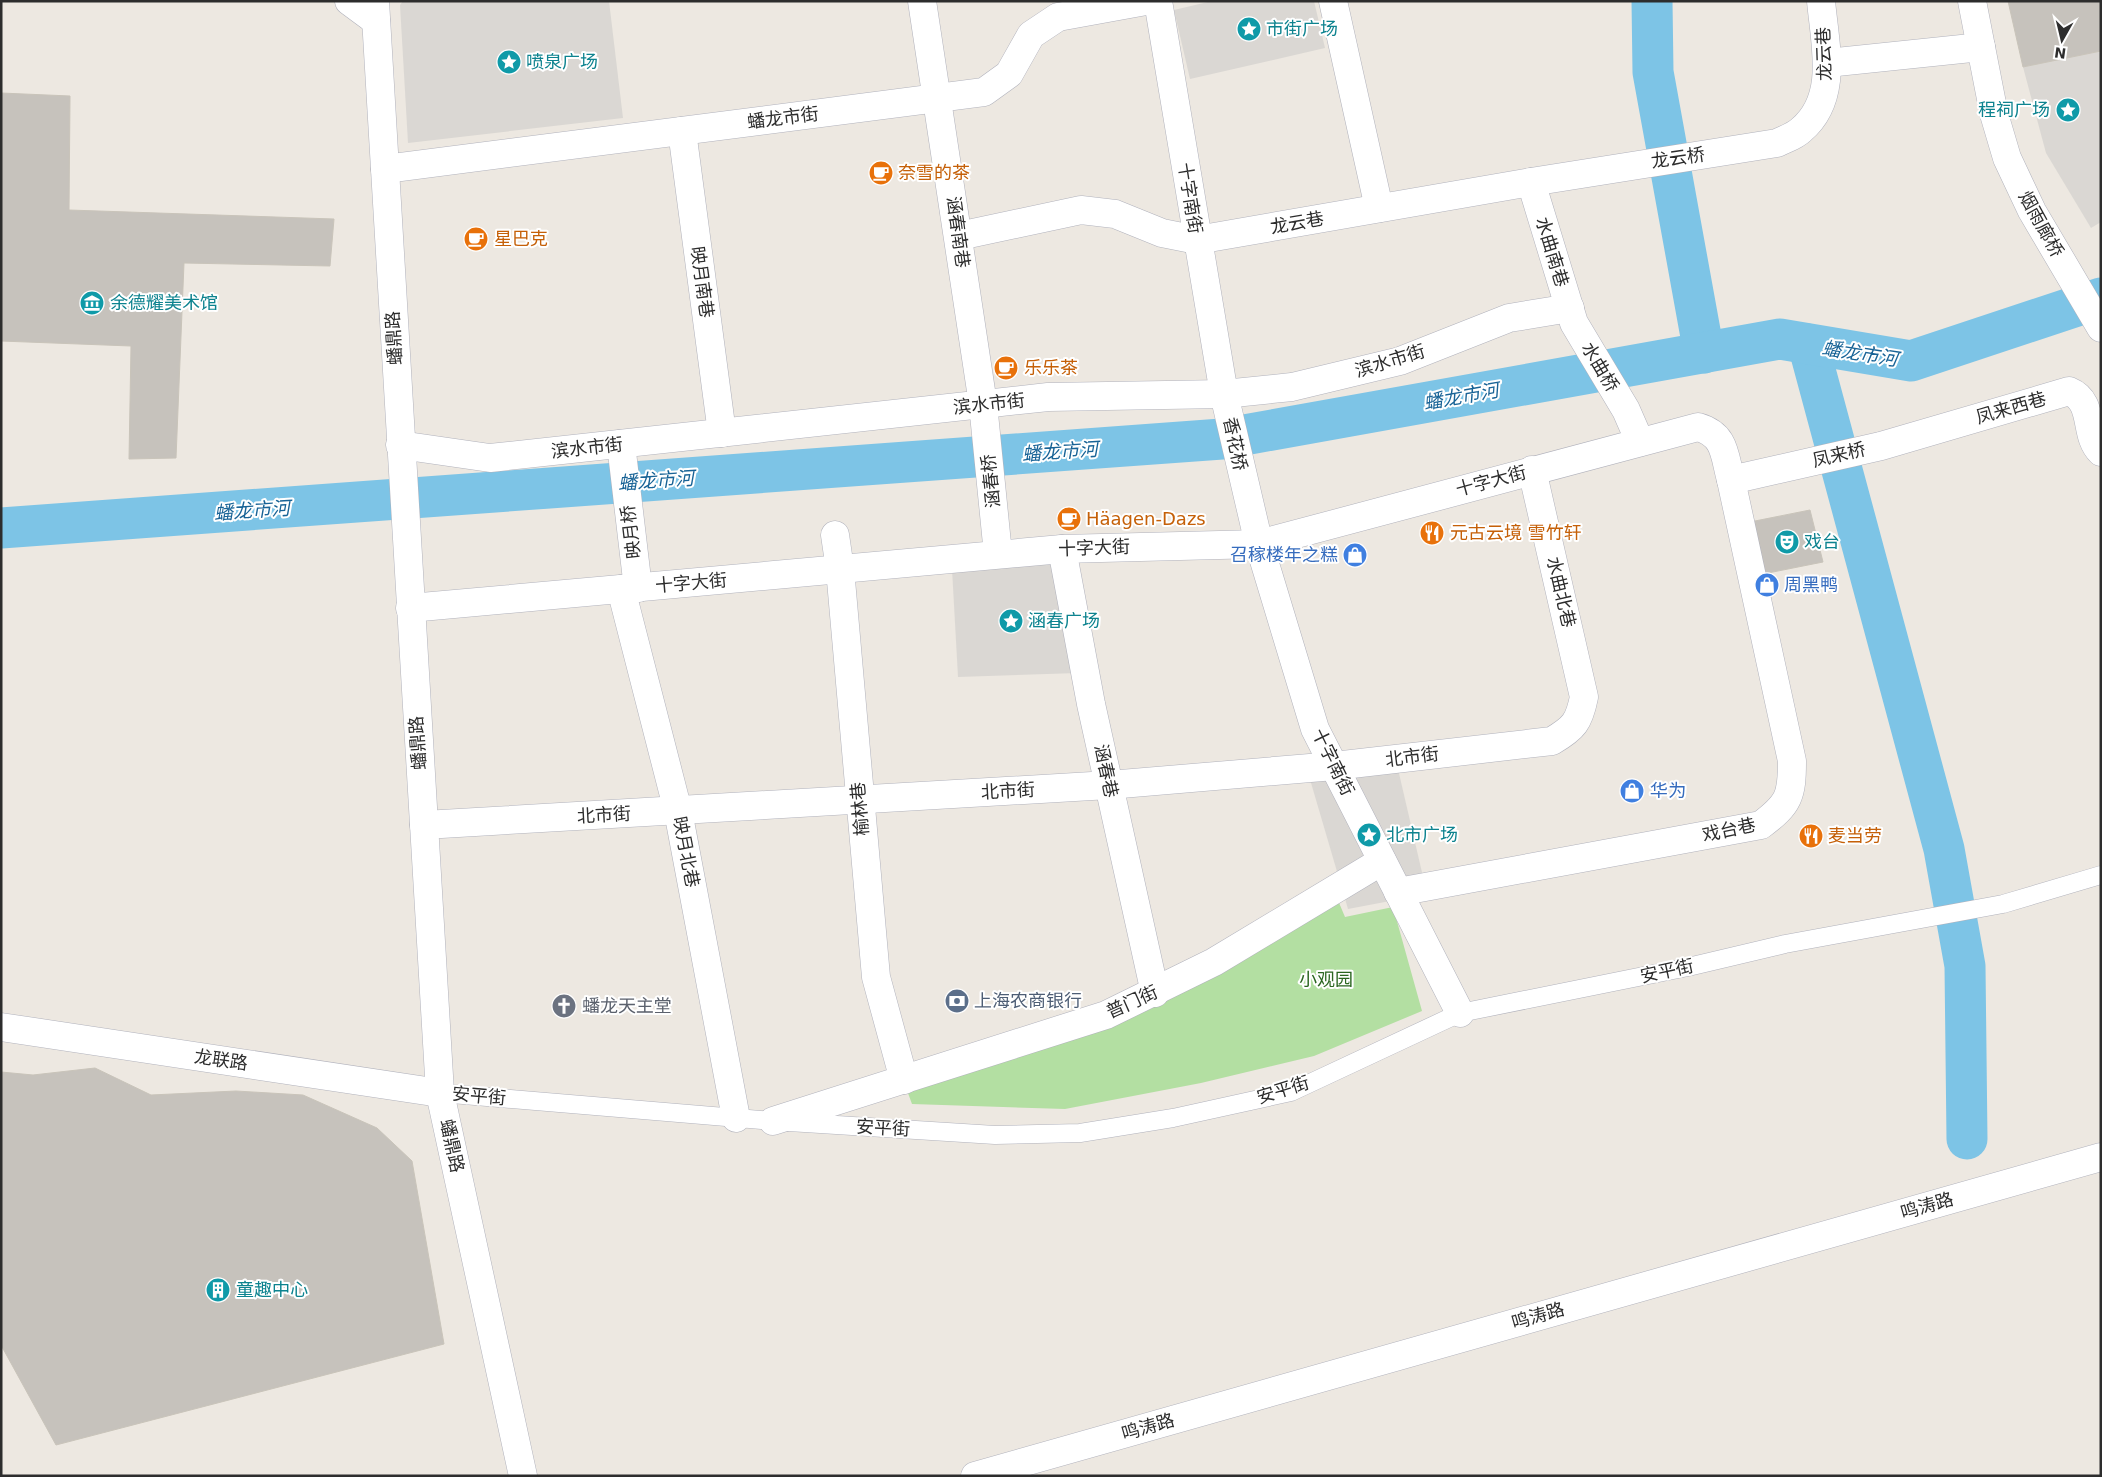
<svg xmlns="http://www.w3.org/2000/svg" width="2102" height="1477" font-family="'DejaVu Sans','Noto Sans SC',sans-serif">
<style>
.green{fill:#b3dfa2}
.plaza{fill:#dad7d3}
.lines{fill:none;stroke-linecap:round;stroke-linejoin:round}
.canal{stroke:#7dc4e6;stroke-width:41}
.building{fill:#c6c2bc;stroke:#c9c4ba}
.service-casing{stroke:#b1b2bc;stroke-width:19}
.pedestrian-casing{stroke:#b1b2bc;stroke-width:29}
.minor-casing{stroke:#b1b2bc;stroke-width:29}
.tertiary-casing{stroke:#b1b2bc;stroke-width:29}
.service{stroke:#fff;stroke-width:18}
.pedestrian{stroke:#fff;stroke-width:28}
.minor{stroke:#fff;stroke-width:28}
.tertiary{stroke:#fff;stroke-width:28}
.labels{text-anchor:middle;stroke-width:4;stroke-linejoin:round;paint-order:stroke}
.culture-label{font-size:18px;fill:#0d838f;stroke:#fff;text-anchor:start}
.street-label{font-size:18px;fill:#2d2d2d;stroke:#fff}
.food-label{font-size:18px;fill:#c56008;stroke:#fff;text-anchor:start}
.shop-label{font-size:18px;fill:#366cbe;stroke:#fff;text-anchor:start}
.park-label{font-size:18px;fill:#2b6621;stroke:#fff}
.service-label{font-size:18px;fill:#4e5e75;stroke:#fff;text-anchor:start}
.worship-label{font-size:18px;fill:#5b616d;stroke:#fff;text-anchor:start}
.water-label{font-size:19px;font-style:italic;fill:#186396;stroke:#fff}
</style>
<rect width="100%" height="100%" fill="#ede8e1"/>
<polygon class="green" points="1337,898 1345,917 1393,907 1422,1011 1314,1056 1201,1083 1065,1109 912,1104 905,1085 1150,1005"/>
<g class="plaza">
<polygon points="403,1 609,1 623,118 408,143 400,5"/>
<polygon points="1212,1 1314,1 1325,48 1190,79 1174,10"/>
<polygon points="2101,51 2101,222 2091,228 2046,153 2023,67"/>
<polygon points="1056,558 1078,673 958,677 952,569"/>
<polygon points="1398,769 1427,894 1348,909 1309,776"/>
</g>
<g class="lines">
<g class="canal">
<polyline points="1652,1 1653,72 1704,353"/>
<polyline points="1808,344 1944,849 1965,966 1967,1139"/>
<polyline points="1,528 1222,439 1780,339 1911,361 2101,298"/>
</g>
</g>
<g class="building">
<polygon points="2008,1 2101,1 2101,51 2023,67"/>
<polygon points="1,93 70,96 69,210 334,219 330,266 184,263 176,458 129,459 131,346 1,341"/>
<polygon points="1810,510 1823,562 1763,574 1750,522"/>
<polygon points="95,1068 151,1095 236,1091 303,1095 377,1128 412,1161 444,1344 56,1445 1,1345 1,1072 33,1075"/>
</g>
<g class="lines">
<defs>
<polyline id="service" points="440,1093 773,1121 995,1135 1080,1133 1173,1118 1291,1092 1460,1013 1688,967 1785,944 2003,904 2101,875"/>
<g id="pedestrian">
<polyline points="349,1 376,21"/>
<polyline points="922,1 983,404 998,554"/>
<polyline points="1158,1 1224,394 1259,544 1315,729 1460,1013"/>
<polyline points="1333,1 1379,208"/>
<polyline points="1972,1 1994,114 2007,158 2032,211 2101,328"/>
<polyline points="1827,63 1981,47"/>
<polyline points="682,131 722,433"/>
<polyline points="385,169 984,92 1009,74 1031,35 1058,17 1146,1"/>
<polyline points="1531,182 1574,323 1626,410 1640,442"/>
<path d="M959,236l122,-26 34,4 47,19 35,7 334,-58 246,-39c8,-4 18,-7 24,-13 38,-32 24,-85 20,-129"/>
<polyline points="621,444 638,588"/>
<polyline points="400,445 490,458 1048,397 1224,394 1292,387 1400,361 1509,318 1570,308"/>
<path d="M1731,480l150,-34 188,-55c27,11 14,44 32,61"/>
<polyline points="835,535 840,569 876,977 904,1080"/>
<polyline points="1062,549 1091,704 1155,993"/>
<polyline points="621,589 678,811 736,1118"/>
<path d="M410,608l652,-59 197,-5 439,-117c28,8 26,28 33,53l61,281c0,35 -3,43 -31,64l-363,67"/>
<path d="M424,825l685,-40 225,-19 218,-25c22,-13 27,-19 32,-44l-52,-227"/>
<polyline points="773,1121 1106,1015 1214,962 1382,861"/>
</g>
<g id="minor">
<polyline points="375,1 440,1093 523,1476"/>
<polyline points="975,1476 2101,1157"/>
</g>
<polyline id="tertiary" points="1,1027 440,1093"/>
</defs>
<use href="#service" class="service-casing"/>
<use href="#pedestrian" class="pedestrian-casing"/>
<use href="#minor" class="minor-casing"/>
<use href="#tertiary" class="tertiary-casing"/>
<use href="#service" class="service"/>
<use href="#pedestrian" class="pedestrian"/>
<use href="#minor" class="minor"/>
<use href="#tertiary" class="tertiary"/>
</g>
<defs>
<symbol id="sight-disc" viewBox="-11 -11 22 22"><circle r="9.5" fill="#0f9aa8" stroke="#fff"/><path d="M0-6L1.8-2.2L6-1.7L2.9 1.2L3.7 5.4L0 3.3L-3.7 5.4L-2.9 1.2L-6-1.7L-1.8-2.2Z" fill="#fff"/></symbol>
<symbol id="cafe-disc" viewBox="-11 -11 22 22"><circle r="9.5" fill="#e8710a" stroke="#fff"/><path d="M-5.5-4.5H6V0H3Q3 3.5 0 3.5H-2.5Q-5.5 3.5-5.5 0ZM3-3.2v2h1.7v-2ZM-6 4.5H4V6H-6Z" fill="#fff"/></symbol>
<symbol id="museum-disc" viewBox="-11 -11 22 22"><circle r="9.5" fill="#0f9aa8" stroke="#fff"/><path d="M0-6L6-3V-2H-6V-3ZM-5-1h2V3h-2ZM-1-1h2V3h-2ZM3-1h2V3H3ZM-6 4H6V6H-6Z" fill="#fff"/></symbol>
<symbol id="restaurant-disc" viewBox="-11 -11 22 22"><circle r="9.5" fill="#e8710a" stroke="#fff"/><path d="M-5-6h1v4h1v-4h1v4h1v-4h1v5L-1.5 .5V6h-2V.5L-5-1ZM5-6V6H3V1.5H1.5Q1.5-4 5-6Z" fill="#fff"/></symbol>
<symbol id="theatre-disc" viewBox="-11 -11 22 22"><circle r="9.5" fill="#0f9aa8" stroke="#fff"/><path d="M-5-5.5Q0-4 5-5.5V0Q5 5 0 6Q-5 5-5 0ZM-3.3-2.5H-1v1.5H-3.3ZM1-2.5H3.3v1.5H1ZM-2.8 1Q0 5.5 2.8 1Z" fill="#fff"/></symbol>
<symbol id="shop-disc" viewBox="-11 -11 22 22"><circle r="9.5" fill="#3f7fe0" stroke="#fff"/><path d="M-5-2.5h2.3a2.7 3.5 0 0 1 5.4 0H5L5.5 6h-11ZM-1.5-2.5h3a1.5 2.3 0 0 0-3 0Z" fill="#fff"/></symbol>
<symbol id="bank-disc" viewBox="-11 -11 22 22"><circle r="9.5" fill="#5c6f8a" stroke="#fff"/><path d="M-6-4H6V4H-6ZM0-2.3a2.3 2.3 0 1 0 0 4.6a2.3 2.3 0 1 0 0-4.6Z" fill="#fff"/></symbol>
<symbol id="church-disc" viewBox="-11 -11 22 22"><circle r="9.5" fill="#6b7280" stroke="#fff"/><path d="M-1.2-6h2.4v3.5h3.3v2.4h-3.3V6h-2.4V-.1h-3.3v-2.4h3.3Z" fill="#fff"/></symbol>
<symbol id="building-disc" viewBox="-11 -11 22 22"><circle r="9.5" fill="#0f9aa8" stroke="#fff"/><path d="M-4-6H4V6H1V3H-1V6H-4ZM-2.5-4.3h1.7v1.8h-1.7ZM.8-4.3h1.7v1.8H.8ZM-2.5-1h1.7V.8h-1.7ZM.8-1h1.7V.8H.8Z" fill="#fff"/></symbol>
</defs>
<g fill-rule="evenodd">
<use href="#sight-disc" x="1235" y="15" width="28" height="28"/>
<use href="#sight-disc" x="495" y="48" width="28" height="28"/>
<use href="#sight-disc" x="2054" y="96" width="28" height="28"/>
<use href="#cafe-disc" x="867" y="159" width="28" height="28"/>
<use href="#cafe-disc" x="462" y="225" width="28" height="28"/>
<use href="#museum-disc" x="78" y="289" width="28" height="28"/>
<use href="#cafe-disc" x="992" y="354" width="28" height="28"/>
<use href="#cafe-disc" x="1055" y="505" width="28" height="28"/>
<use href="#restaurant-disc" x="1418" y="519" width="28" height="28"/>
<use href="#theatre-disc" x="1773" y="528" width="28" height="28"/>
<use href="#shop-disc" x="1341" y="541" width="28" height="28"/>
<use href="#shop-disc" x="1753" y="571" width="28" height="28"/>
<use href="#sight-disc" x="997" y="607" width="28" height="28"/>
<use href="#shop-disc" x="1618" y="777" width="28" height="28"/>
<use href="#sight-disc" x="1355" y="821" width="28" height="28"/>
<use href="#restaurant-disc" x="1797" y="822" width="28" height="28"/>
<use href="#bank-disc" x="943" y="987" width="28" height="28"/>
<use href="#church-disc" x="550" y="992" width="28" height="28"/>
<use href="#building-disc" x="204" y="1276" width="28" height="28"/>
</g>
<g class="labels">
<g class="culture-label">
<text x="1266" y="35">市街广场</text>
<text x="526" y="68">喷泉广场</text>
<text x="2050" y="116" text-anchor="end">程祠广场</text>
<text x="110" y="309">余德耀美术馆</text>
<text x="1804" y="548">戏台</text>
<text x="1028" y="627">涵春广场</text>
<text x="1386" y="841">北市广场</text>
<text x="236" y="1296">童趣中心</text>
</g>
<g class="street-label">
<text transform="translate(1824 54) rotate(-92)" y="6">龙云巷</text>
<text transform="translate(783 118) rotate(-7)" y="6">蟠龙市街</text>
<text transform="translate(1678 158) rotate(-8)" y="6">龙云桥</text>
<text transform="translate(1190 198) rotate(81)" y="6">十字南街</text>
<text transform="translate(1297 223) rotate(-10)" y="6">龙云巷</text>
<text transform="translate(2041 224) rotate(61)" y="6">烟雨廊桥</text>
<text transform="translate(958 232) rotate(82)" y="6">涵春南巷</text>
<text transform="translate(1552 252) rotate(73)" y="6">水曲南巷</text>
<text transform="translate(702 282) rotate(82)" y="6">映月南巷</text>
<text transform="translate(394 338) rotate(-93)" y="6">蟠鼎路</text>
<text transform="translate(1390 361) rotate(-17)" y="6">滨水市街</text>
<text transform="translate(1600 367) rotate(59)" y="6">水曲桥</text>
<text transform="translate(989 404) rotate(-6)" y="6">滨水市街</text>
<text transform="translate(2011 408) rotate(-16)" y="6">凤来西巷</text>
<text transform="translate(1235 444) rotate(78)" y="6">香花桥</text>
<text transform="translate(587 448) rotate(-6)" y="6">滨水市街</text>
<text transform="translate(1839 455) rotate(-13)" y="6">凤来桥</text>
<text transform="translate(991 481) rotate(-96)" y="6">涵春桥</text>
<text transform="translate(1491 481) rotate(-15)" y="6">十字大街</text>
<text transform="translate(631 532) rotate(-97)" y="6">映月桥</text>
<text transform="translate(1094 548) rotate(-2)" y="6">十字大街</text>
<text transform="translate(691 583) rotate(-5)" y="6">十字大街</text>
<text transform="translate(1561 592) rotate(77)" y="6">水曲北巷</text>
<text transform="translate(418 743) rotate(-94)" y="6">蟠鼎路</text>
<text transform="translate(1412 757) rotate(-7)" y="6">北市街</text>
<text transform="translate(1333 762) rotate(64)" y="6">十字南街</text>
<text transform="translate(1106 771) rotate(78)" y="6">涵春巷</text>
<text transform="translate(1008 791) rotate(-3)" y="6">北市街</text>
<text transform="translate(860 809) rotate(-95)" y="6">榆林巷</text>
<text transform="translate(604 815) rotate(-3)" y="6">北市街</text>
<text transform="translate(1729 830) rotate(-12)" y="6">戏台巷</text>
<text transform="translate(686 852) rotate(79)" y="6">映月北巷</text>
<text transform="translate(1667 971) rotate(-12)" y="6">安平街</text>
<text transform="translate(1132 1002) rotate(-24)" y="6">普门街</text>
<text transform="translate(221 1060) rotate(8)" y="6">龙联路</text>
<text transform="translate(1283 1090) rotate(-17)" y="6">安平街</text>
<text transform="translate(479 1096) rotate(5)" y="6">安平街</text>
<text transform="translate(883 1128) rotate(3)" y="6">安平街</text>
<text transform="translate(452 1146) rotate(78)" y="6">蟠鼎路</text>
<text transform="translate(1927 1206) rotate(-16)" y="6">鸣涛路</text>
<text transform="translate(1538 1316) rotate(-16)" y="6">鸣涛路</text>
<text transform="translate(1148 1427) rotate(-16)" y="6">鸣涛路</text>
</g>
<g class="food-label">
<text x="898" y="179">奈雪的茶</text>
<text x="494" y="245">星巴克</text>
<text x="1024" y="374">乐乐茶</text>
<text x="1086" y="525">Häagen-Dazs</text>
<text x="1450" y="539">元古云境 雪竹轩</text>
<text x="1828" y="842">麦当劳</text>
</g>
<g class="shop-label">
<text x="1338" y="561" text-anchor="end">召稼楼年之糕</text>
<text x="1784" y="591">周黑鸭</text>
<text x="1650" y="797">华为</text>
</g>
<g class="park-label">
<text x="1326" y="986">小观园</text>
</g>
<g class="service-label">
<text x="974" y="1007">上海农商银行</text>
</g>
<g class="worship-label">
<text x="582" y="1012">蟠龙天主堂</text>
</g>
<g class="water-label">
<text transform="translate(1860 353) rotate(9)" y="7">蟠龙市河</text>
<text transform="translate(1461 396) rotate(-10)" y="7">蟠龙市河</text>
<text transform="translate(1060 451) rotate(-4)" y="7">蟠龙市河</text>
<text transform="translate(656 480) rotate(-4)" y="7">蟠龙市河</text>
<text transform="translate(252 510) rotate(-4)" y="7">蟠龙市河</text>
</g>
</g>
<rect width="2102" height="1477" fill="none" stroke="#2d2d2d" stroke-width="5"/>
<g transform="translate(2062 40) rotate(188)" stroke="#ffffff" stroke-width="4" paint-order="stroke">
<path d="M0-4L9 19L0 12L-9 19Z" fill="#2d2d2d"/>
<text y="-8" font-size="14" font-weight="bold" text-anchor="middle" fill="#2d2d2d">N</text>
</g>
</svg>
